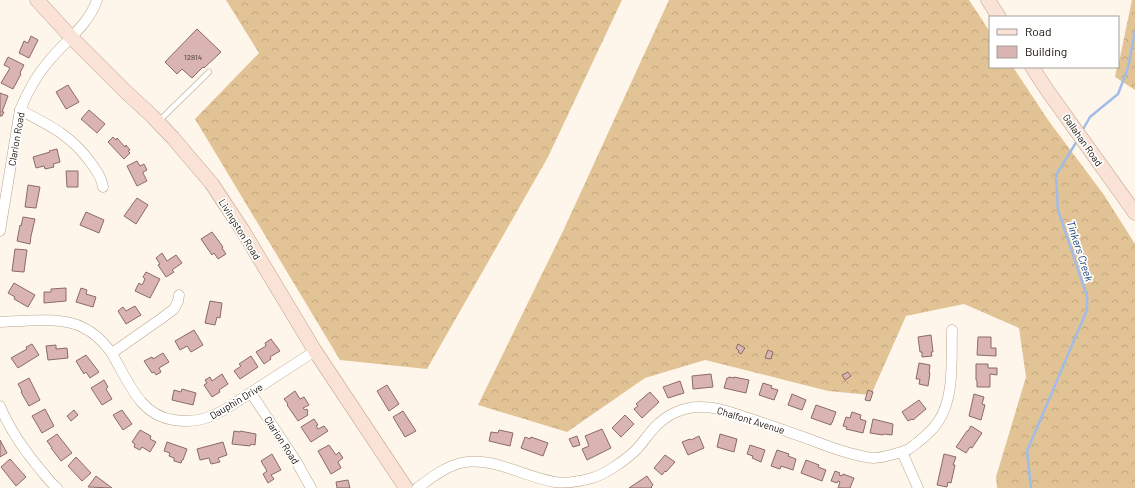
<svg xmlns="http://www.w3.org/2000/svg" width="1135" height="488" font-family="Barlow,sans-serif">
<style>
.forest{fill:url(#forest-crowns)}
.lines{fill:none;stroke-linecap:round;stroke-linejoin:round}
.stream{stroke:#a0bce7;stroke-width:2.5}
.building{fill:#d9b4b0;stroke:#8c6b67}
.lane-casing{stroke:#b9a68b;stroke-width:6}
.street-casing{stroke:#b9a68b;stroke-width:11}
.secondary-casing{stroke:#b9a68b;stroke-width:15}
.lane{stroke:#fff;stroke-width:5}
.street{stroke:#fff;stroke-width:10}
.secondary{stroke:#fae2d7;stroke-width:14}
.labels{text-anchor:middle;stroke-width:3.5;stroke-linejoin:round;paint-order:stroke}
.number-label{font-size:8px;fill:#473930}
.street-label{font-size:10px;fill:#161006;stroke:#fff}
.water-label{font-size:11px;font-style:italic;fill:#1b3d72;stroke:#fff}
</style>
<defs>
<pattern id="forest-crowns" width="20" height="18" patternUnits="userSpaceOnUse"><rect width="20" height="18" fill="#e2c396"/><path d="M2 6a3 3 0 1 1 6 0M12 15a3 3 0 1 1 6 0" fill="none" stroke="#c1a680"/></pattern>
</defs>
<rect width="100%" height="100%" fill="#fef6eb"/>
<g class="forest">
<polygon points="226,0 622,0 548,157 427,369 340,360 195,119 259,53"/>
<polygon points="669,0 969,0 990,32 990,67 1013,67 1048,120 1104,195 1135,244 1135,488 997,488 996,477 1026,377 1019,328 964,304 906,316 871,395 828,391 705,360 645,378 567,432 478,405 564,229"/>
<polygon points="1132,0 1135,0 1135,90 1115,77 1117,67 1118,67"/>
</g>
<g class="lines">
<g class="stream">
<polyline points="1082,131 1090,117 1118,94 1128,68 1135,32"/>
<polyline points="1031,488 1027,451 1087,310 1087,296 1058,210 1056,175 1077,141"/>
</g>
</g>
<g class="building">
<polygon points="197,29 221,52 204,68 203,67 192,78 182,69 177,74 165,62"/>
<polygon points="31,36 38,40 29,58 19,53 24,41 28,43"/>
<polygon points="8,57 24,65 20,73 21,74 13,89 1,83 10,68 4,65"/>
<polygon points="68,85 79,102 66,109 56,92"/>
<polygon points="0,93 8,96 2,112 4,112 2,116 0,116"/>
<polygon points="89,110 105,124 97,133 81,119"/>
<polygon points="113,137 116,140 117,138 125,147 126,145 130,150 128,151 130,153 124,159 108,142"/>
<polygon points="57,149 60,162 53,164 54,167 45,169 44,166 36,168 33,157 50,152 49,151"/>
<polygon points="137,161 140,166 144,164 147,170 143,172 143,173 147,181 137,186 127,166"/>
<polygon points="66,171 78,171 78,187 67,187"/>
<polygon points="28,185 40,187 36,208 25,207"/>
<polygon points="137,198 148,205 136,224 124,216"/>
<polygon points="86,212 104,220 99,233 80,225"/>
<polygon points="23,217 35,219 31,236 30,244 17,241 20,225 21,226"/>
<polygon points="212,232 223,247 222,248 226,254 218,259 214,253 212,255 201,239"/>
<polygon points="15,249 27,250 24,272 12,271"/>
<polygon points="162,253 167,261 176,255 182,263 172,270 174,272 166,277 158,265 160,264 156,258"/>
<polygon points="146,272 160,279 150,298 135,291 139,283 142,285 145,279 143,277"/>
<polygon points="14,283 35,295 28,307 14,299 15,297 8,293"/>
<polygon points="66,288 66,301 44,303 44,292 51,292 51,289"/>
<polygon points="81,288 87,290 86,294 96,297 93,307 76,302"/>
<polygon points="210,301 222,303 220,318 217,317 215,325 205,323"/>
<polygon points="135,306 141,315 126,324 118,311 123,307 126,311"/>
<polygon points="194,330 203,345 191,352 187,346 180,350 175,341"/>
<polygon points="931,335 933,352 931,352 932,356 922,357 922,352 920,352 918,337"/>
<polygon points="978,337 991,337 991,348 996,348 996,356 977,355"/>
<polygon points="271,339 280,351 270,357 271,359 264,364 256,352 266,346 265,343"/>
<polygon points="32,344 39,355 18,368 11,358 27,349 26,347"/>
<polygon points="738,344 745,348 741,354 738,352 739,351 736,348"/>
<polygon points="56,345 56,349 67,348 68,358 48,360 46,346"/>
<polygon points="768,350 773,352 771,359 765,358"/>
<polygon points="163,353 169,362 159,368 161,372 156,375 154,372 152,373 144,361 152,357 153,359"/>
<polygon points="86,355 99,372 90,378 86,372 84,374 76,361"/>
<polygon points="251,356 258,367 240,379 234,371 241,366 239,364"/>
<polygon points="919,363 930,365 929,373 930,373 928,386 919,384 920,379 916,379"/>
<polygon points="976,364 988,364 988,368 997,368 997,375 990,374 990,387 977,387 977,381 976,380"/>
<polygon points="848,372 851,376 845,380 842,375"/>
<polygon points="222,374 228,384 219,390 220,392 212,397 204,385 207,383 205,380 210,377 212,381"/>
<polygon points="711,374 713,387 693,389 692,376"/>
<polygon points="729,377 734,378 734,377 749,380 746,393 724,388 727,378 728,378"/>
<polygon points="29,378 40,400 29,406 21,392 22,391 18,384"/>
<polygon points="104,380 108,387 106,389 112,399 102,405 91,388"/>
<polygon points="680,381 684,393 668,398 663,387"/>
<polygon points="763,383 772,386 771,388 778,390 774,400 759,395"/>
<polygon points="387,385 399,404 389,411 377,391"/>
<polygon points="182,389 196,393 193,405 172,400 174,390 181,392"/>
<polygon points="868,390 873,392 870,401 865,400"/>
<polygon points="295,391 300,399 304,397 309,405 303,408 305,410 307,409 308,412 307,413 308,415 298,421 287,405 288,404 284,399"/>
<polygon points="650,392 659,402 642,418 634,409 638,406 636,404"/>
<polygon points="792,394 806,400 802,410 788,405"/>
<polygon points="974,394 984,397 982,404 985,405 981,420 969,416"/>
<polygon points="919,400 926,409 913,420 912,419 908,421 902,412"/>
<polygon points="816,405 836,412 832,423 831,423 831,425 811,418"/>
<polygon points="45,409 54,426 42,433 32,416"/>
<polygon points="74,410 78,415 71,421 67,416"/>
<polygon points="122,410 132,424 123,430 113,415"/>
<polygon points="403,411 416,431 405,437 393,417"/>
<polygon points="852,412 861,415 860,419 866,421 863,433 846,429 847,427 843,426 846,417 850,418"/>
<polygon points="625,415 634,424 621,437 612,428"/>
<polygon points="314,419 318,425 316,426 318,429 324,426 328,431 311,442 301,427"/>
<polygon points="873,419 893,424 892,435 884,434 883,435 870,433"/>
<polygon points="971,426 982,433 972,448 970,447 966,453 956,447 967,431 968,431"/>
<polygon points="602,429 611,448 587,460 582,449 589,446 585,436"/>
<polygon points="140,430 151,436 150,439 156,442 150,452 142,447 140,450 134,447 135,444 132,442"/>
<polygon points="499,430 513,433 510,446 489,441 491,432 498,433"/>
<polygon points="234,431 240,432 240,431 256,434 255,445 251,444 250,446 232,444"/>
<polygon points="57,434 72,453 61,461 51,448 52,448 47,441"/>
<polygon points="720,434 737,439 734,452 717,447"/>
<polygon points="577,436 580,445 573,447 569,439"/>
<polygon points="699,436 704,448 688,455 682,442 690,439 691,440"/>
<polygon points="525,437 530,439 531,437 548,443 543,456 521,448"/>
<polygon points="0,440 7,453 0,457"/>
<polygon points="167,442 187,449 183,460 182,460 181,463 174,461 174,458 169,456 170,453 164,451"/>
<polygon points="223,442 227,455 218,458 220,462 211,464 209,458 200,460 197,449"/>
<polygon points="329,445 336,455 339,452 343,458 338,462 341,468 331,474 318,451"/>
<polygon points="750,445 765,450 761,462 752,458 753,456 747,454"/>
<polygon points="777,450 789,454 788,456 796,459 793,470 781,466 780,469 771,466"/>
<polygon points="272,454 281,470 271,475 274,479 268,483 263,474 267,471 261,461"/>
<polygon points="944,454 956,457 953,465 955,465 951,483 948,482 947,487 937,485"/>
<polygon points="665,455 675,462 666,472 665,471 662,475 654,468"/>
<polygon points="76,457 91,473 82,481 68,466"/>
<polygon points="10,459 26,477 16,486 1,467"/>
<polygon points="806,460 819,465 818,467 826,470 822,481 801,473"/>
<polygon points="835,471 840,473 839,475 842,476 843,474 854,478 850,488 838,488 840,482 838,481 837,483 831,481"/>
<polygon points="96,476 112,488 88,487"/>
<polygon points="647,476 653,485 651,487 652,488 629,488"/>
<polygon points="348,480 350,488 337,488 336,482"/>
</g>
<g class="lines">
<defs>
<polyline id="lane" points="158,122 209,72"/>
<g id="street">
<path d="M20,110c29,15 51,25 71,53 6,9 10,13 12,24"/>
<path d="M0,231l20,-121c7,-17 16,-34 28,-48 17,-21 40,-36 49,-62"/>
<path d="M0,322c24,-1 63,-6 84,6 11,5 20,15 27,24 3,5 6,11 9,16 13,24 25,48 54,52 20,3 33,-1 50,-10l91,-59"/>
<polyline points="112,353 162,318 174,309 178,301 179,295"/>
<polyline points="251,393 296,461 311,488"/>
<path d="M0,406c10,25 27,48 44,68 4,5 8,10 13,14"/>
<polyline points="902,452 918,488"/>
<path d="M417,488c13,-9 27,-21 44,-25 32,-7 63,14 94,19 12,2 26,-1 37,-4 14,-4 35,-19 45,-29 6,-7 11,-14 17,-21 12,-13 30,-22 48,-21 15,0 31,6 46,11 22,7 44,15 66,23 18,7 40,15 59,17 8,0 27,-5 36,-9 2,-1 5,-4 8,-6 7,-6 16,-13 21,-21 17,-25 13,-63 14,-92"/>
</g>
<g id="secondary">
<polyline points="37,0 71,37 125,91 152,116 173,138 212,184 243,231 315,351 406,488"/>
<polyline points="988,0 999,17"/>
<polyline points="1032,67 1047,90 1135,213"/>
</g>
</defs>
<use href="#lane" class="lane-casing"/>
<use href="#street" class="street-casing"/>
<use href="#secondary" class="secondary-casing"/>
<use href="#lane" class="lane"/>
<use href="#street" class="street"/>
<use href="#secondary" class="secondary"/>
</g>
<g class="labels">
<g class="number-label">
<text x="193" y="60">12814</text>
</g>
<g class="street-label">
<text transform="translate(16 139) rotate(-80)" y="4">Clarion Road</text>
<text transform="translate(1083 140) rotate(55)" y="4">Gallahan Road</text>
<text transform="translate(240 229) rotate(58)" y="4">Livingston Road</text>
<text transform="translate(236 401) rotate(-31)" y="4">Dauphin Drive</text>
<text transform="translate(751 420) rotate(17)" y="4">Chalfont Avenue</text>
<text transform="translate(282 440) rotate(57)" y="4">Clarion Road</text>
</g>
<g class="water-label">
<text transform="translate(1080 251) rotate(72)" y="4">Tinkers Creek</text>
</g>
</g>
<rect x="989" y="16" width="130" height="52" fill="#ffffff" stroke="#a29f9b"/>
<rect x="997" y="29" width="20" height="6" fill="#fae2d7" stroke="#a29f9b"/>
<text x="1025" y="36" font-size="12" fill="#161006">Road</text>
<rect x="997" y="46" width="20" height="12" fill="#d9b4b0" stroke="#a29f9b"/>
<text x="1025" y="56" font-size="12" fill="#161006">Building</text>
</svg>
